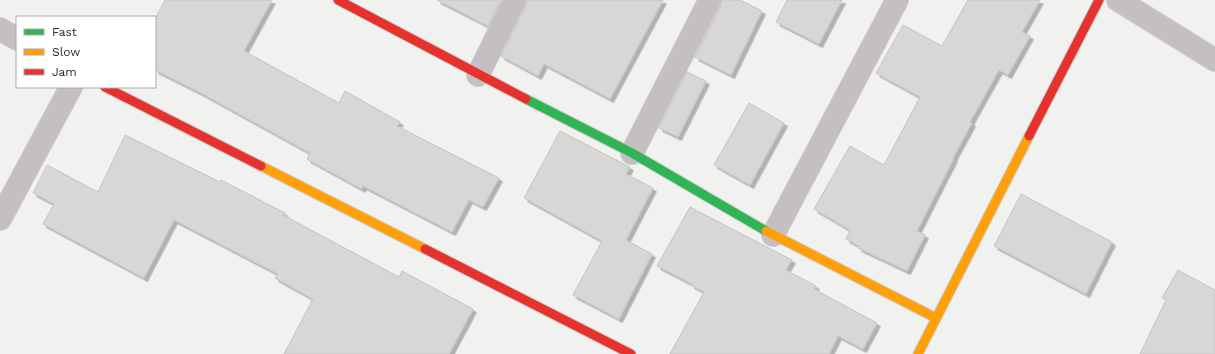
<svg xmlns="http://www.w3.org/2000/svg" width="1215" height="354" font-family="'Work Sans',sans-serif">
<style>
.building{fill:#d7d8d6;stroke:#c4c5c3;filter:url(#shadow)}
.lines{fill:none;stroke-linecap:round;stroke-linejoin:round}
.street-casing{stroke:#cdcecc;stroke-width:24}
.fast-casing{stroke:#cdcecc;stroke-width:11}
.slow-casing{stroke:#cdcecc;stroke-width:11}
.jam-casing{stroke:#cdcecc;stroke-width:11}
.street{stroke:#c5bec3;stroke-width:22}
.fast{stroke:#30b455;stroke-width:9}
.slow{stroke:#ff9f0a;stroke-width:9}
.jam{stroke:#e5322d;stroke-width:9}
</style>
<defs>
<filter id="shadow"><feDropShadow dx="3.5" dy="3.5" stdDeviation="0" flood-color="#0004"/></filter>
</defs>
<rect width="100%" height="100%" fill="#f1f2f0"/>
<g class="building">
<polygon points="165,0 272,0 244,51 339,103 345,91 400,122 397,126 499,178 483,207 469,200 452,232 363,186 362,189 307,159 310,153 199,92 155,70 155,19"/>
<polygon points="437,0 501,0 488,26"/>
<polygon points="527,0 663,0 610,99 544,64 538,76 501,56 526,6"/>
<polygon points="722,0 740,0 762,11 731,75 695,57 721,6"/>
<polygon points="787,0 842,0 819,44 776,22"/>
<polygon points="968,0 1040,0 1022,32 1030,36 1008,75 999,70 970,122 972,123 953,158 954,158 917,231 925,235 907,271 858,248 859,246 846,239 850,230 814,209 850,146 884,165 920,97 876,73 903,25 942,46"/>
<polygon points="687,72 706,81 678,137 659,128"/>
<polygon points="749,103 784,123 750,185 714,165"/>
<polygon points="560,131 630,167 626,174 653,188 626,240 652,254 619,319 573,295 602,241 524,198"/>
<polygon points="125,135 220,182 221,180 285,213 283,215 399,277 402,271 473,309 449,354 284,354 313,299 275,278 278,274 174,220 144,278 43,224 54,204 33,193 47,165 98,192"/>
<polygon points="1021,194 1112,242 1086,294 994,246"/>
<polygon points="690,207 792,260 786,270 816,286 814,289 877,323 863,349 838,336 829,354 670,354 704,292 691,285 692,284 657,266"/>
<polygon points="1178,270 1215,290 1215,354 1140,354 1166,300 1162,298"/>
</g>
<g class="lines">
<defs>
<g id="street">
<polyline points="1118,0 1215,60"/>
<polyline points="0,29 17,39"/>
<polyline points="478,75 515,0"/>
<polyline points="632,153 710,0"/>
<polyline points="0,219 71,87"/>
<polyline points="773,235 897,0"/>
</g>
<polyline id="fast" points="526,99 632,153 766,231"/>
<g id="slow">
<polyline points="261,166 425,249"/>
<polyline points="766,231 936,318"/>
<polyline points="918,354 1029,136"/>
</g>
<g id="jam">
<polyline points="338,0 526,99"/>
<polyline points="105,87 261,166"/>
<polyline points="1029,136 1099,0"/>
<polyline points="425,249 631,354"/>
</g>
</defs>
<use href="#street" class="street-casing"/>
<use href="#fast" class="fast-casing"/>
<use href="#slow" class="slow-casing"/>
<use href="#jam" class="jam-casing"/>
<use href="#street" class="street"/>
<use href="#fast" class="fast"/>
<use href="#slow" class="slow"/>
<use href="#jam" class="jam"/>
</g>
<rect x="16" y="16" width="140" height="72" fill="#ffffff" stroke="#a9a9a9"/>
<rect x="24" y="29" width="20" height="6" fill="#30b455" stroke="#a9a9a9"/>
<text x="52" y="36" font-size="12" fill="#282927">Fast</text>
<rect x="24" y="49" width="20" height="6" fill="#ff9f0a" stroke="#a9a9a9"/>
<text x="52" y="56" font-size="12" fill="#282927">Slow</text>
<rect x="24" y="69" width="20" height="6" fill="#e5322d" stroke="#a9a9a9"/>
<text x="52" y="76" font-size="12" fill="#282927">Jam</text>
</svg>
